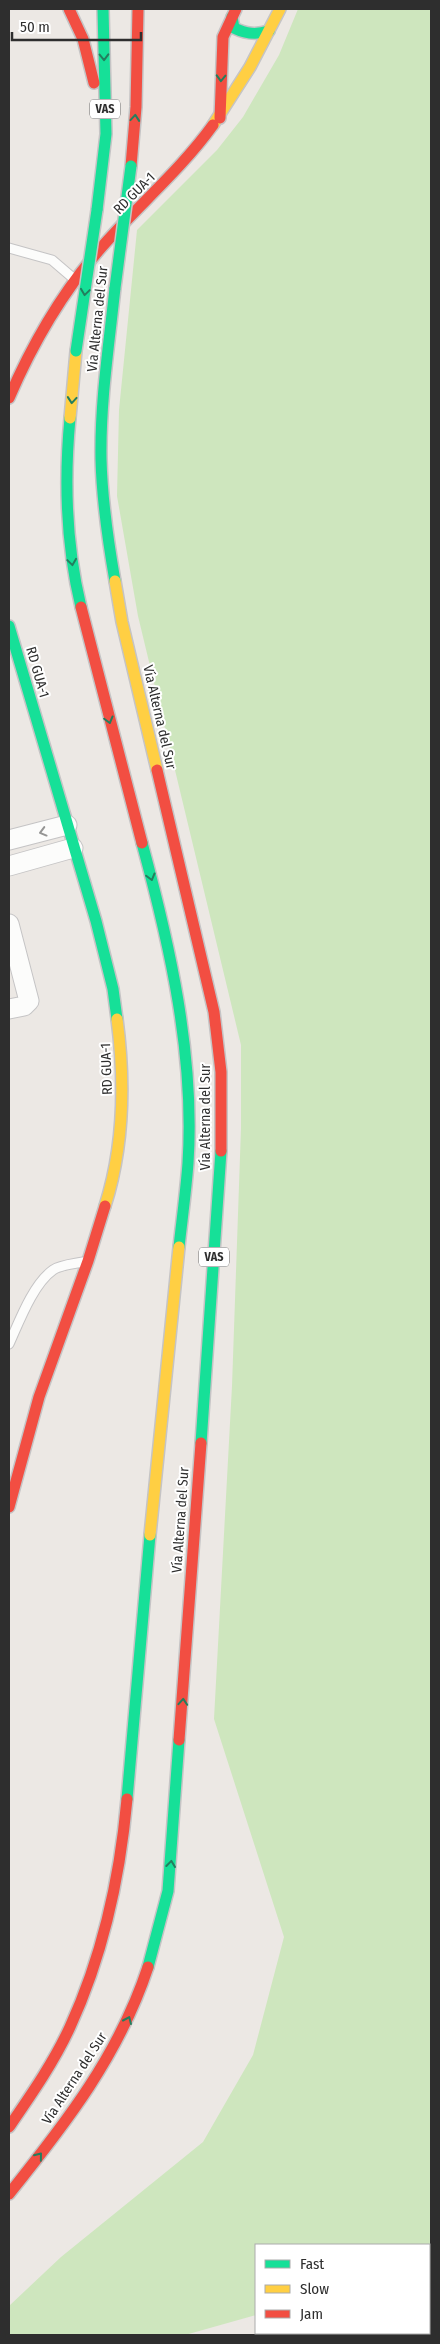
<svg xmlns="http://www.w3.org/2000/svg" width="440" height="2344" font-family="'Fira Sans Condensed',sans-serif">
<style>
.green{fill:#cee6be}
.lines{fill:none;stroke-linecap:round;stroke-linejoin:round}
.lane-casing{stroke:#c5c4c5;stroke-width:11}
.street-casing{stroke:#c5c4c5;stroke-width:21}
.fast-casing{stroke:#c5c4c5;stroke-width:14}
.slow-casing{stroke:#c5c4c5;stroke-width:14}
.jam-casing{stroke:#c5c4c5;stroke-width:14}
.lane{stroke:#fcfcfb;stroke-width:9}
.street{stroke:#fcfcfb;stroke-width:19}
.fast{stroke:#16e098;stroke-width:11}
.slow{stroke:#ffcf43;stroke-width:11}
.jam{stroke:#f24e42;stroke-width:11}
.fast-bridge-casing{stroke:#c6c5c4;stroke-width:14;stroke-linecap:butt}
.fast-bridge{stroke:#16e098;stroke-width:11}
.oneway{stroke:#237e5e}
.oneway2{stroke:#959594}
.labels{text-anchor:middle;stroke-width:4;stroke-linejoin:round;paint-order:stroke}
.shield{fill:#fff;stroke:#6d6d6d;stroke-width:1}
.shield-label{font-size:12px;font-weight:bold;fill:#2e2e2e}
.street-label{font-size:14px;fill:#2e2e2e;stroke:#fff}
</style>
<rect width="100%" height="100%" fill="#ece8e4"/>
<polygon class="green" points="298,9 431,9 431,2266 429,2267 429,2245 256,2245 256,2315 185,2335 9,2335 9,2306 61,2257 203,2142 253,2055 284,1937 214,1719 232,1386 241,1128 241,1045 138,616 117,496 119,410 137,230 217,150 243,117 279,55"/>
<g class="lines">
<defs>
<g id="lane">
<polyline points="9,248 52,260 73,278"/>
<path d="M9,1344c10,-22 24,-60 44,-74 7,-5 20,-6 30,-8"/>
</g>
<g id="street">
<polyline points="9,840 67,825"/>
<polyline points="9,866 73,848"/>
<polyline points="9,924 29,1001 24,1006 9,1009"/>
</g>
<g id="fast">
<path d="M232,17l2,11c12,6 22,7 35,3"/>
<polyline points="97,210 106,134 103,9"/>
<path d="M115,288c-6,56 -15,115 -14,171 1,41 7,82 14,122"/>
<path d="M70,418c-6,64 -4,127 11,189"/>
<polyline points="9,626 96,921 113,989 117,1019"/>
<path d="M142,843c28,103 53,213 46,320 -2,28 -6,56 -9,84"/>
<polyline points="201,1443 221,1151"/>
<polyline points="127,1799 150,1535"/>
<polyline points="148,1967 168,1891 179,1740"/>
</g>
<g id="slow">
<polyline points="213,125 250,67 280,9"/>
<polyline points="70,418 76,351"/>
<polyline points="115,581 122,622 157,770"/>
<path d="M105,1206c19,-60 20,-126 12,-187"/>
<polyline points="150,1535 179,1247"/>
</g>
<g id="jam">
<polyline points="69,9 83,39 94,83"/>
<polyline points="220,118 223,37 236,9"/>
<polyline points="131,166 136,107 138,9"/>
<path d="M9,398c25,-58 56,-111 99,-158 35,-39 74,-72 105,-115"/>
<polyline points="81,607 142,843"/>
<polyline points="157,770 214,1012 221,1072 221,1151"/>
<polyline points="9,1507 39,1397 88,1261 105,1206"/>
<polyline points="179,1740 201,1443"/>
<path d="M9,2127c22,-32 45,-65 61,-100 33,-72 50,-150 57,-228"/>
<path d="M9,2194c57,-71 110,-139 139,-227"/>
</g>
</defs>
<use href="#lane" class="lane-casing"/>
<use href="#street" class="street-casing"/>
<use href="#fast" class="fast-casing"/>
<use href="#slow" class="slow-casing"/>
<use href="#jam" class="jam-casing"/>
<use href="#lane" class="lane"/>
<use href="#street" class="street"/>
<use href="#fast" class="fast"/>
<use href="#slow" class="slow"/>
<use href="#jam" class="jam"/>
<defs>
<g id="fast-bridge">
<polyline points="115,288 131,166"/>
<polyline points="76,351 97,210"/>
</g>
</defs>
<use href="#fast-bridge" class="fast-bridge-casing"/>
<use href="#fast-bridge" class="fast-bridge"/>
</g>
<defs><path id="oneway-chevron" d="M-2-3.5L2.5 0L-2 3.5" fill="none" stroke-width="1.6" stroke-linecap="round" stroke-linejoin="round" transform="scale(1.25)"/></defs>
<g class="oneway">
<use href="#oneway-chevron" transform="translate(104 57) rotate(89)"/>
<use href="#oneway-chevron" transform="translate(221 78) rotate(92)"/>
<use href="#oneway-chevron" transform="translate(135 118) rotate(-85)"/>
<use href="#oneway-chevron" transform="translate(85 292) rotate(98)"/>
<use href="#oneway-chevron" transform="translate(72 400) rotate(95)"/>
<use href="#oneway-chevron" transform="translate(72 562) rotate(82)"/>
<use href="#oneway-chevron" transform="translate(109 720) rotate(75)"/>
<use href="#oneway-chevron" transform="translate(151 877) rotate(75)"/>
<use href="#oneway-chevron" transform="translate(183 1702) rotate(-86)"/>
<use href="#oneway-chevron" transform="translate(171 1864) rotate(-83)"/>
<use href="#oneway-chevron" transform="translate(128 2020) rotate(-66)"/>
<use href="#oneway-chevron" transform="translate(39 2156) rotate(-51)"/>
</g>
<use class="oneway2" href="#oneway-chevron" transform="translate(43 832) rotate(165)"/>
<g class="labels">
<g class="shield">
<rect x="90" y="99.5" width="30" height="19" rx="4"/>
<rect x="199" y="1247.5" width="30" height="19" rx="4"/>
</g>
<g class="shield-label">
<text x="105" y="113">VAS</text>
<text x="214" y="1261">VAS</text>
</g>
<g class="street-label">
<text transform="translate(134 193) rotate(-45)" y="5">RD GUA-1</text>
<text transform="translate(97 319) rotate(-84)" y="5">Vía Alterna del Sur</text>
<text transform="translate(38 672) rotate(74)" y="5">RD GUA-1</text>
<text transform="translate(160 717) rotate(77)" y="5">Vía Alterna del Sur</text>
<text transform="translate(106 1069) rotate(-92)" y="5">RD GUA-1</text>
<text transform="translate(205 1117) rotate(-90)" y="5">Vía Alterna del Sur</text>
<text transform="translate(180 1520) rotate(-86)" y="5">Vía Alterna del Sur</text>
<text transform="translate(74 2078) rotate(-57)" y="5">Vía Alterna del Sur</text>
</g>
</g>
<rect width="440" height="2344" fill="none" stroke="#2e2e2e" stroke-width="20"/>
<rect x="255" y="2244" width="175" height="90" fill="#ffffff" stroke="#ababab"/>
<rect x="265" y="2260" width="25" height="8" fill="#16e098" stroke="#ababab"/>
<text x="300" y="2269" font-size="15" fill="#2e2e2e">Fast</text>
<rect x="265" y="2285" width="25" height="8" fill="#ffcf43" stroke="#ababab"/>
<text x="300" y="2294" font-size="15" fill="#2e2e2e">Slow</text>
<rect x="265" y="2310" width="25" height="8" fill="#f24e42" stroke="#ababab"/>
<text x="300" y="2319" font-size="15" fill="#2e2e2e">Jam</text>
<path d="M12 32v8h129v-8" fill="none" stroke="#2e2e2e" stroke-width="2.5"/>
<text x="20" y="32" font-size="15" fill="#2e2e2e" stroke="#ffffff" stroke-width="4" paint-order="stroke">50 m</text>
</svg>
